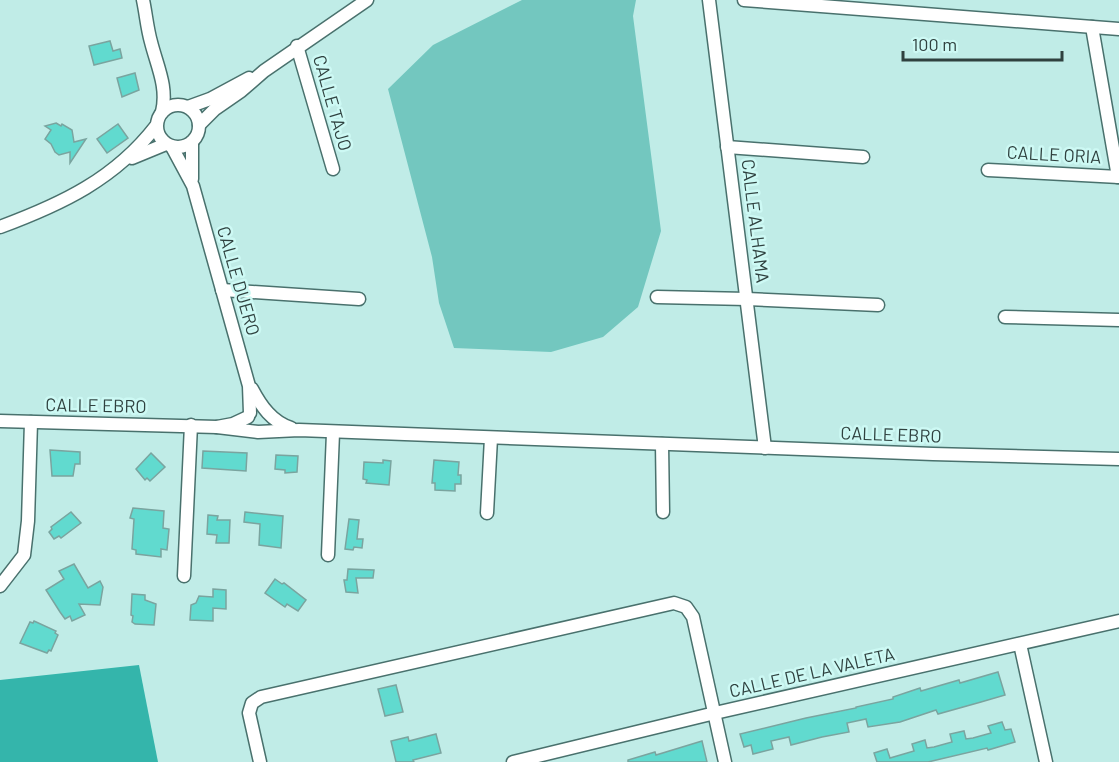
<svg xmlns="http://www.w3.org/2000/svg" width="1119" height="762" font-family="Barlow,sans-serif">
<style>
.green{fill:#73c7bf}
.forest{fill:#34b5ab}
.building{fill:#61dacf;stroke:#7aa49f;stroke-width:1.5}
.lines{fill:none;stroke-linecap:round;stroke-linejoin:round}
.minor-casing{stroke:#49716d;stroke-width:15}
.minor{stroke:#fff;stroke-width:12}
.labels{text-anchor:middle;stroke-width:5;stroke-linejoin:round;paint-order:stroke}
.street-label{font-size:18px;fill:#2f413f;stroke:#cdf9f4}
</style>
<rect width="100%" height="100%" fill="#c0ece7"/>
<polygon class="green" points="522,0 636,0 633,16 661,231 638,307 603,337 551,352 454,348 439,303 432,257 388,89 433,45"/>
<polygon class="forest" points="139,665 158,762 0,762 0,680"/>
<g class="building">
<polygon points="110,41 113,51 120,49 122,58 94,65 89,46"/>
<polygon points="135,73 139,90 122,97 117,78"/>
<polygon points="56,123 61,126 62,124 72,130 74,142 86,139 70,163 70,152 59,155 55,152 51,144 45,139 51,130 45,126"/>
<polygon points="118,124 128,138 107,153 97,139"/>
<polygon points="50,450 80,452 80,464 75,464 73,476 52,476"/>
<polygon points="203,451 247,453 246,471 202,468"/>
<polygon points="151,453 165,467 150,481 147,478 145,480 136,469"/>
<polygon points="276,455 298,456 297,472 285,473 285,470 275,469"/>
<polygon points="383,460 391,461 389,485 366,483 367,480 363,479 364,462 383,463"/>
<polygon points="434,460 459,462 458,475 461,475 461,484 455,484 455,491 435,490 435,483 432,483"/>
<polygon points="133,508 164,511 163,528 169,529 167,550 161,549 161,557 136,554 136,550 132,549 134,519 130,518"/>
<polygon points="71,512 81,523 61,538 59,536 54,539 49,532 52,529 51,527"/>
<polygon points="245,512 283,516 281,548 259,545 260,524 244,522"/>
<polygon points="208,515 218,516 217,520 230,520 229,543 216,543 217,535 207,534"/>
<polygon points="349,519 359,520 357,539 363,539 362,548 354,547 353,550 345,549"/>
<polygon points="74,564 88,588 100,581 103,587 100,605 79,604 85,615 72,621 70,616 65,619 60,612 46,590 64,579 59,571"/>
<polygon points="348,569 374,570 373,578 356,578 358,593 346,592 344,580 347,580"/>
<polygon points="275,579 282,584 284,583 306,600 298,611 287,604 285,607 265,593"/>
<polygon points="213,589 226,590 226,609 213,608 213,621 190,620 191,605 196,603 199,596 213,597"/>
<polygon points="132,594 145,595 145,600 156,604 154,625 135,624 132,622 133,616 131,615"/>
<polygon points="34,621 56,631 55,633 58,635 51,651 49,650 47,653 20,643 30,622 33,623"/>
<polygon points="998,672 1005,695 981,702 938,714 936,710 900,722 868,727 866,719 847,723 849,732 822,737 791,745 789,737 771,741 773,749 753,754 751,745 744,747 740,734 806,718 856,708 856,707 893,699 893,697 920,688 921,691 959,680 960,683"/>
<polygon points="396,685 403,712 385,716 378,689"/>
<polygon points="1002,722 1005,730 1011,729 1015,742 988,750 987,748 928,762 877,762 874,753 887,749 890,758 914,751 912,744 925,740 927,748 934,747 952,742 950,734 964,731 966,739 973,738 991,733 988,726"/>
<polygon points="436,734 441,753 413,760 414,762 396,762 391,741 408,737 409,741"/>
<polygon points="702,741 707,762 628,762 628,760 655,752 656,755"/>
</g>
<g class="lines">
<defs>
<g id="minor">
<path d="M143,0c3,14 4,28 8,42 6,24 17,45 11,70"/>
<polyline points="709,0 765,448"/>
<polyline points="744,0 1119,29"/>
<polyline points="1092,27 1118,177"/>
<polyline points="297,46 333,169"/>
<circle cx="178" cy="126" r="21"/>
<polyline points="188,107 210,99 249,78"/>
<polyline points="199,125 215,109 241,91 264,71 367,0"/>
<polyline points="192,142 192,179"/>
<polyline points="172,147 193,186 249,386 250,413"/>
<polyline points="727,147 863,157"/>
<polyline points="132,158 166,144"/>
<polyline points="988,170 1119,177"/>
<path d="M0,227c62,-23 115,-48 156,-101"/>
<polyline points="222,290 359,299"/>
<polyline points="657,297 747,299 878,305"/>
<polyline points="1005,317 1119,320"/>
<path d="M252,389c9,17 20,33 39,39"/>
<polyline points="248,417 233,424 217,427 258,432 299,430 933,454 1119,459"/>
<polyline points="0,421 217,427"/>
<polyline points="662,444 663,512"/>
<polyline points="487,513 491,438"/>
<polyline points="328,555 333,433"/>
<polyline points="184,576 191,425"/>
<polyline points="0,586 24,555 28,521 31,422"/>
<polyline points="1020,644 1046,762"/>
<polyline points="260,762 249,713 252,703 261,697 674,603 686,607 693,617 725,762"/>
<polyline points="513,762 715,713 1119,621"/>
</g>
</defs>
<use href="#minor" class="minor-casing"/>
<use href="#minor" class="minor"/>
</g>
<g class="labels">
<g class="street-label">
<text transform="translate(332 103) rotate(74)" y="6">CALLE TAJO</text>
<text transform="translate(1054 155) rotate(3)" y="6">CALLE ORIA</text>
<text transform="translate(755 221) rotate(83)" y="6">CALLE ALHAMA</text>
<text transform="translate(238 281) rotate(74)" y="6">CALLE DUERO</text>
<text transform="translate(96 406) rotate(1)" y="6">CALLE EBRO</text>
<text transform="translate(891 435) rotate(2)" y="6">CALLE EBRO</text>
<text transform="translate(812 673) rotate(-13)" y="6">CALLE DE LA VALETA</text>
</g>
</g>
<path d="M903 51v9h159v-9" fill="none" stroke="#2f413f" stroke-width="3"/>
<text x="912" y="51" font-size="18" fill="#2f413f" stroke="#cdf9f4" stroke-width="4.5" paint-order="stroke">100 m</text>
</svg>
